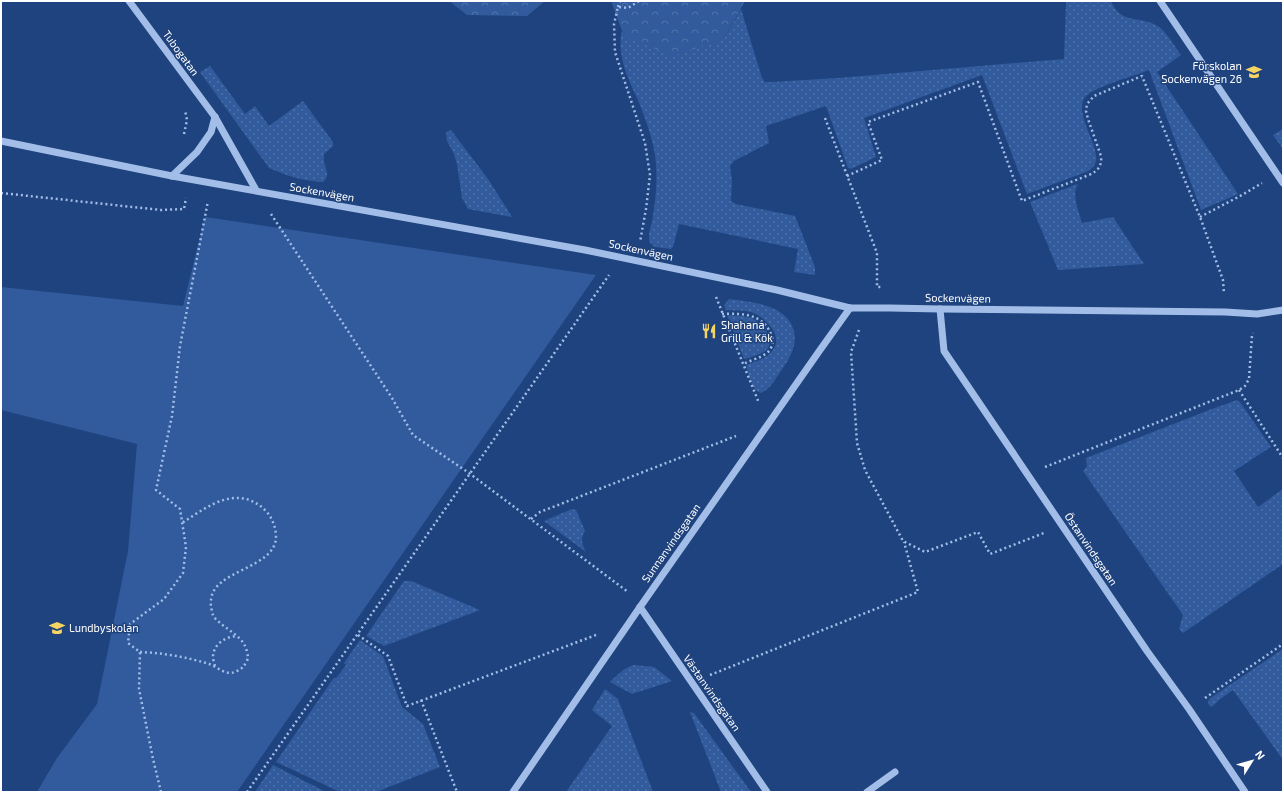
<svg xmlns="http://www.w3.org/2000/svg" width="1284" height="793" font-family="'Exo 2',sans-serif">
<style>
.grass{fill:url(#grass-dots)}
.forest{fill:url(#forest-crowns)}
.green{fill:#315b9c}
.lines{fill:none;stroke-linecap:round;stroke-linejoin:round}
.path{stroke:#a2bde8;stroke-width:2.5;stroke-dasharray:2 3;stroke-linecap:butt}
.minor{stroke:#a2bde8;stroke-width:7}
.labels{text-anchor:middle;stroke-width:3;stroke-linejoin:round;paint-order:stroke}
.street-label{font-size:11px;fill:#fff;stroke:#1f437e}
.poi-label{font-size:11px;fill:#fff;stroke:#1f437e;text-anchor:start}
</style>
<defs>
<pattern id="grass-dots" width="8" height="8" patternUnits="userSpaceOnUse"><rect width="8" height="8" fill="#315b9c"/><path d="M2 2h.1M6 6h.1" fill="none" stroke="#5074ab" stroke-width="1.8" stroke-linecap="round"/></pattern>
<pattern id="forest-crowns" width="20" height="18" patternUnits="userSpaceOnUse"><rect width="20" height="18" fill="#315b9c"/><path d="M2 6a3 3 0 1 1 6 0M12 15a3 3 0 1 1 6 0" fill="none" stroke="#5074ab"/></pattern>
</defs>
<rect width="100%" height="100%" fill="#1f437e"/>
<g class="grass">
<path d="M1066,1h45c9,23 28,15 45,24 9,4 19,22 25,30l-24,17 81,122 -37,16 -52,-140c-15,6 -52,16 -63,26 -14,15 13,48 10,65 -1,6 -6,9 -10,11l-59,22 -45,-119 -118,43 12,39 -25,12 -3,-1 -22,-62 -60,20 3,17 -35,18 -4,5 2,14 -1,21 5,3 59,12 20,51v8l-21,-3 4,-23 -119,-25 -6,23 -2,2 -16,-2 -5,-4c-3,-10 2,-18 3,-27 3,-20 5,-40 2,-61 -3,-19 -10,-37 -17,-55 -7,-15 -15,-31 -17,-48 -1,-6 0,-13 0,-19l2,-2 2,5 98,4 18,-31 21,69 3,4h6l67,-4 226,-19z"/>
<path d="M210,66l35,48 10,-8 14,20 34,-25 30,41v4l-9,8c0,1 0,6 0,7 1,8 7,15 -1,21 -20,-1 -35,-6 -54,-14l-69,-96z"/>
<polygon points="1283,129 1283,149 1273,135"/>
<polygon points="451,130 488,179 512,217 468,209 462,198 457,164 454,154 447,141 446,132"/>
<path d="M1078,184c-7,11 1,27 4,39l31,-6 31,47 -86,6 -28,-68z"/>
<path d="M729,299c22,3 58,5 65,32 3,14 -3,25 -11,37 -6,8 -12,21 -22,25 -10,-3 -12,-19 -15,-28 9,-3 22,-7 27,-15 11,-15 -9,-34 -22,-38 -7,-2 -17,-1 -25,-2l-2,-5z"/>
<path d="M727,315c19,1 34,1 42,22 2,5 1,10 -4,14 -6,4 -14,6 -21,8z"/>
<polygon points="1237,400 1240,402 1271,447 1234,471 1258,507 1283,489 1283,564 1183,633 1179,629 1183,615 1083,471 1087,466 1086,458 1212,409"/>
<path d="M572,509l4,1 9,21c-5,8 -3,13 1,21l-42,-31z"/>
<polygon points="404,581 411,581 480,610 384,646 366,636"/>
<polygon points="360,640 383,656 402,707 423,724 440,767 376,792 340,792 276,762 333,679 337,677 346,665 344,663"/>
<polygon points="1283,649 1283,760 1233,690 1219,700 1212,707 1208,704 1208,701 1212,697"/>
<path d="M634,665l20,2 18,14 -40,13 -22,-12c8,-8 14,-14 24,-17z"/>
<polygon points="605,689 618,699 653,792 566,792 612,726 592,710"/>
<polygon points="690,712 694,713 751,792 721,792"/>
<polygon points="273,765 326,792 255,792"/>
</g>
<g class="forest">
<polygon points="449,1 545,1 527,16 467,15"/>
<polygon points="611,1 745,1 723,40 672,56 624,36"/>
</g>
<polygon class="green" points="205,217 596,275 237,792 37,792 57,758 97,704 128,551 137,444 1,410 1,287 183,306"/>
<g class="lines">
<g class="path">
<polyline points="639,1 628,8 618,7 614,24 615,52 645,143 650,175 646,209 640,242"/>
<polyline points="618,7 620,1"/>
<polyline points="825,118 877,253 877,287 881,287"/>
<polyline points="184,134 187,120 185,110"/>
<path d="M847,176l35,-16 -14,-38 110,-40 44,119 67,-26c9,-4 13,-9 12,-19l-13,-37 -2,-8 1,-7 7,-8 48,-20 58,141 23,63 1,14"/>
<polyline points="1,193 161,210 184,209 186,198"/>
<polyline points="271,214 392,398 413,435 469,473 628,592"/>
<polyline points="1200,217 1242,195 1262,183"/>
<polyline points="716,297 759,403"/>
<path d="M722,314c21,-1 43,0 50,23 2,5 0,10 -3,14 -7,7 -18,9 -26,13"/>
<polyline points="859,330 851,352 857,443 865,470 903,541 925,552 978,532 990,554 1044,533"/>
<polyline points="1239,390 1283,458"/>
<polyline points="1045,467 1239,390 1245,386 1249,379 1252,335 1253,333"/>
<polyline points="531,519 540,512 736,436"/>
<polyline points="358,635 388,656 407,706 596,635"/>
<path d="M140,652c23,1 47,5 69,12 9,3 18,13 28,7 5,-2 7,-5 10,-10 1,-4 1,-5 0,-9 -3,-15 -17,-20 -28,-30 -2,-2 -5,-4 -6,-7 -1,-3 -3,-11 -2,-15 2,-30 63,-31 65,-62 0,-10 -3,-19 -10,-27 -28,-28 -58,-5 -84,12"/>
<path d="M215,666c-1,-3 -2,-7 -2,-10 1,-12 12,-19 23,-20"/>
<polyline points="710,675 918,592 904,542"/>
<polyline points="1205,698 1283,644"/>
<polyline points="421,700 457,792"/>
<polyline points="161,792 153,759 139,689 140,652 128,643 130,624 164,599 183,573 186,547 180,509 156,490 172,416 180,346 208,201"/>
<polyline points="247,792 609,275"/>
</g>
<g class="minor">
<polyline points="129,1 215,117 256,190"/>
<polyline points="1160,1 1283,183"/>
<polyline points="1,141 172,176 585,250 777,290 850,308 890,308 940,309 1225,312 1257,314 1283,310"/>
<polyline points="172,176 197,152 211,132 215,117"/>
<polyline points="940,309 944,351 1147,651 1189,709 1245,792"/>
<polyline points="640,607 767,792"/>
<polyline points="513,792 640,607 820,350 850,308"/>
<polyline points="867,792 895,772"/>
</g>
</g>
<defs>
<symbol id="school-bare" viewBox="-9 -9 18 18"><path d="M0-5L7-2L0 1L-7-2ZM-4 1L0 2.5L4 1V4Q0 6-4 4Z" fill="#f6d462" stroke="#1f437e" stroke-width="2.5" paint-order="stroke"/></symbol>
<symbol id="restaurant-bare" viewBox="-9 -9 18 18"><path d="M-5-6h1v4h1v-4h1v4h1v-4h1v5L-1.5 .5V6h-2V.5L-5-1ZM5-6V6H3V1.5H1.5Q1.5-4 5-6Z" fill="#f6d462" stroke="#1f437e" stroke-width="2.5" paint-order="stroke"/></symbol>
</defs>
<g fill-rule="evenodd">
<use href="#school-bare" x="1243" y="61" width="22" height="22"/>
<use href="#restaurant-bare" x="698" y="320" width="22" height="22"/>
<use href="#school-bare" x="46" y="617" width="22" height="22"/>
</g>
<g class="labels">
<g class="street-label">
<text transform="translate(181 53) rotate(54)" y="4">Tubogatan</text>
<text transform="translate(322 192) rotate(10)" y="4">Sockenvägen</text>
<text transform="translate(641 250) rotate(12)" y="4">Sockenvägen</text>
<text transform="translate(958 298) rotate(1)" y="4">Sockenvägen</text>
<text transform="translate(671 543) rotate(-55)" y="4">Sunnanvindsgatan</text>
<text transform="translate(1091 549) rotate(56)" y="4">Östanvindsgatan</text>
<text transform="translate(712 693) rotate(55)" y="4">Västanvindsgatan</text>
</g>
<g class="poi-label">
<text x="1242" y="70" text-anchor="end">Förskolan<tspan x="1242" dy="13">Sockenvägen 26</tspan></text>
<text x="721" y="329">Shahana<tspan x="721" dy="13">Grill &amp; Kök</tspan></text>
<text x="69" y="632">Lundbyskolan</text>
</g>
</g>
<rect width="1284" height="793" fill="none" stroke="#ffffff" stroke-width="4"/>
<g transform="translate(1252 761) rotate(53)" stroke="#1f437e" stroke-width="3" paint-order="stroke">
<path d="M0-3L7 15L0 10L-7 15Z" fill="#ffffff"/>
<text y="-6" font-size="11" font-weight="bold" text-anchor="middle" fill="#ffffff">N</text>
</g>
</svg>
